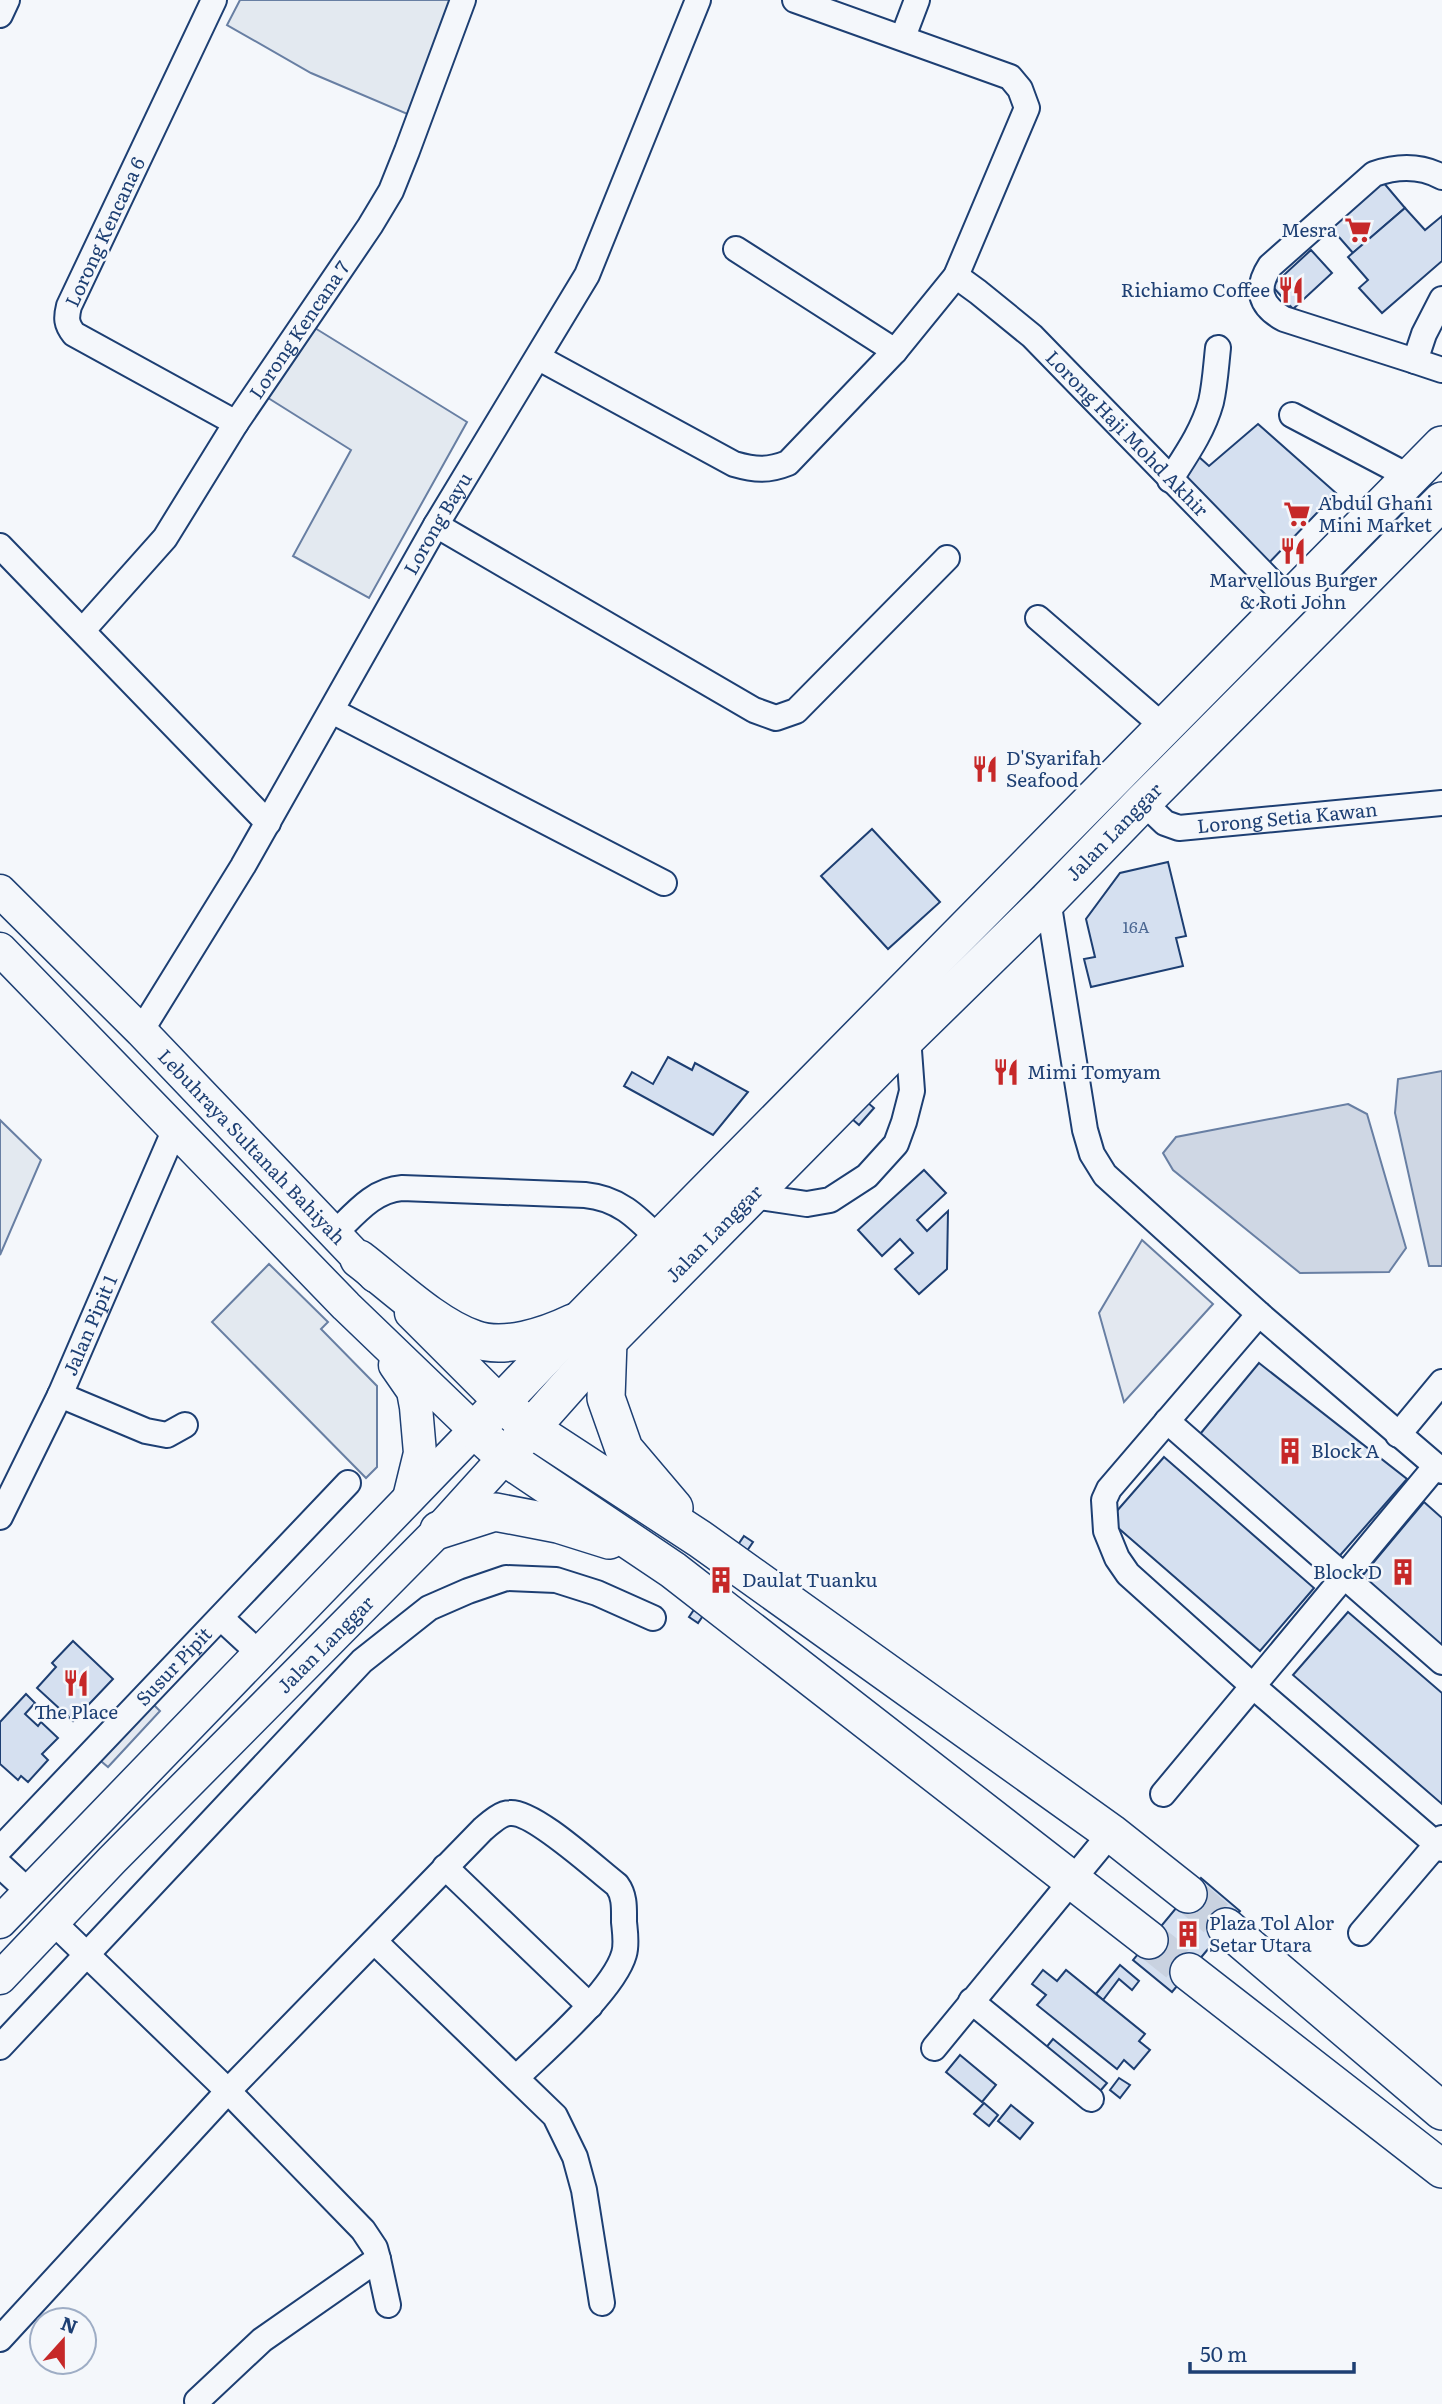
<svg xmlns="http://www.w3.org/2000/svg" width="1442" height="2404" font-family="Literata,serif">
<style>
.green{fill:#e3e9f0;stroke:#687fa3;stroke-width:2}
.parking{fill:#e3e8f0;stroke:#687fa3;stroke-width:2}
.water{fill:#cfd7e4;stroke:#687fa3;stroke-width:2}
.building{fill:#d5e0f0;stroke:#1d3f73;stroke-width:2}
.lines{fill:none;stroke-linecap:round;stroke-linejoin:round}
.highway-tunnel{stroke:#c9d2e0;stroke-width:37;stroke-dasharray:37 18;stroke-linecap:butt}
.minor-casing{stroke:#1d3f73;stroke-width:28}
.major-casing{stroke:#1d3f73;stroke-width:35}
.highway-casing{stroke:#1d3f73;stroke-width:40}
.minor{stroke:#f4f7fb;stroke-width:24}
.major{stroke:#f4f7fb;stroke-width:32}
.highway{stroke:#f4f7fb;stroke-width:37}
.labels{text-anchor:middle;stroke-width:5;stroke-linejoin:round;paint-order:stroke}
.number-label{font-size:16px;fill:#4b6792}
.poi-label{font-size:19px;fill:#1d3f73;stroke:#f4f7fb;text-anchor:start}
.street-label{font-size:19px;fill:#1d3f73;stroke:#f4f7fb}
</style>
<rect width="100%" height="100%" fill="#f4f7fb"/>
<g class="green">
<polygon points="240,0 452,0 412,116 311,73 227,25"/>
<polygon points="310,325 467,422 369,598 293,556 351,450 265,396"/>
<polygon points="0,1120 41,1160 0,1255"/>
<polygon points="269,1264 328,1322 321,1329 377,1386 377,1467 366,1478 212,1322"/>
</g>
<g class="parking">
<polygon points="1142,1240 1213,1304 1124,1402 1099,1313"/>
<polygon points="149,1700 160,1711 108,1767 96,1757"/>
</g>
<g class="water">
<polygon points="1442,1071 1442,1266 1429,1266 1395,1113 1398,1079"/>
<polygon points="1348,1104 1367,1114 1406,1248 1389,1272 1300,1273 1173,1170 1163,1153 1176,1137"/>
</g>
<g class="building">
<polygon points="1383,182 1405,208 1353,253 1331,228"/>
<polygon points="1405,208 1425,230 1442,216 1442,261 1382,313 1359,288 1368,280 1348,257"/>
<polygon points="1311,250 1332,273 1293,309 1272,286"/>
<polygon points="1258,424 1336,493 1265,567 1180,476 1199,457 1209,466"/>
<polygon points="872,829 940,902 888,949 821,876"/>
<polygon points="1168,862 1186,936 1176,938 1183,966 1091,987 1084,959 1095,957 1086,919 1120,873"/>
<polygon points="668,1057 692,1070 695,1063 748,1092 713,1135 624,1086 632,1072 653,1084"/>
<polygon points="867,1102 874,1108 859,1125 852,1119"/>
<polygon points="924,1170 946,1193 917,1220 927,1231 948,1211 947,1269 919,1294 895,1269 913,1253 900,1239 882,1256 858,1230"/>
<polygon points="1259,1363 1407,1479 1336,1560 1196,1439"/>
<polygon points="1164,1457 1314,1588 1260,1651 1109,1520"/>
<polygon points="1424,1502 1442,1518 1442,1653 1358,1581"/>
<polygon points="744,1536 753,1542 698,1623 689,1617"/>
<polygon points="1348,1612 1442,1693 1442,1804 1293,1675"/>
<polygon points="73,1641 113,1679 73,1721 37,1688 56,1667 52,1663"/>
<polygon points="26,1694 35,1703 25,1714 38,1726 41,1722 58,1738 42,1754 48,1760 28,1782 21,1776 18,1780 0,1764 0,1722"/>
<polygon points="1201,1878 1240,1911 1172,1992 1133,1960"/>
<polygon points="1120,1965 1139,1981 1132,1990 1119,1979 1103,2000 1096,1994"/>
<polygon points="1043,1970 1057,1981 1066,1970 1145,2034 1139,2041 1150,2050 1134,2069 1124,2060 1117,2069 1037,2005 1046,1995 1032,1984"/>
<polygon points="1053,2039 1107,2083 1094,2098 1040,2055"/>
<polygon points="960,2055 996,2085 982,2102 946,2072"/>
<polygon points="1119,2078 1130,2085 1120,2098 1110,2090"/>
<polygon points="984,2103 998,2115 989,2126 974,2114"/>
<polygon points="1011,2105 1033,2123 1020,2139 998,2121"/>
</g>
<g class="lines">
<g class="highway-tunnel">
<polyline points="1188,1894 1226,1927"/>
<polyline points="1149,1940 1189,1972"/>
</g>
<defs>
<g id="minor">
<path d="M214,0l-145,306c-3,12 -3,18 5,28l162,89"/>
<polyline points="0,15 7,0"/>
<polyline points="903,37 917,0"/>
<polyline points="736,249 895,351"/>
<path id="s1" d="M956,276l22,16 54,44 257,264"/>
<polyline points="1442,299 1424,334 1415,361 1442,370"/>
<path d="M539,358l195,106c21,6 34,7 54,-1l107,-112 61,-75 71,-168 -7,-19 -10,-12 -215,-77"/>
<path d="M1415,361l-131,-42c-24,-13 -29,-30 -14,-53l104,-92c23,-8 46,-9 68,3"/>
<polyline points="1292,415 1410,477"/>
<path d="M1170,480c16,-25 33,-49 41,-78 4,-17 5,-36 7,-54"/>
<polyline points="436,525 754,710 776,718 796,711 947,558"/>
<polyline points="0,546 268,823"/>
<polyline points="1038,618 1164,727"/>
<path id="s2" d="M83,630l82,-92 71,-115 134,-197 21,-35 16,-40 56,-151"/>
<polyline points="332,711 664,883"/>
<path id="s3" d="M1143,802l22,21 14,5 263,-25"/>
<polyline points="1048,900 1085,1130 1092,1154 1105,1175 1259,1314 1442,1471"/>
<path id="s4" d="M141,1031l102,-165 193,-341 151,-250 111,-275"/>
<polyline points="752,1196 807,1204 830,1200 867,1176 896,1144 904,1122 912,1091 908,1037"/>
<path d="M334,1234c20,-19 39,-44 68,-46l183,7c33,3 51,21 74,44"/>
<polyline points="1259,1314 1109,1489 1104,1500 1106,1531 1117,1558 1128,1574 1254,1687 1442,1849"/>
<polyline points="60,1395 146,1431 167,1435 185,1425"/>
<polyline points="1167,1421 1442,1662"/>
<polyline points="1398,1435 1442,1382"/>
<path id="s5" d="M0,1517l60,-122 115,-266"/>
<polyline points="221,1618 260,1654"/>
<polyline points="1163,1794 1436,1466"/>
<path id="s6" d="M0,1849l348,-366"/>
<polyline points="0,1865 29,1892"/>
<polyline points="445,1867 590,2006"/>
<polyline points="53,1922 228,2091 363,2230 375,2248 378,2259 262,2340 197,2401"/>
<polyline points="1361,1933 1442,1838"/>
<polyline points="375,1942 555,2116 575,2157 584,2190 602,2303"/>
<polyline points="971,2001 1091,2099"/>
<polyline points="0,2047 362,1661 429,1608 468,1591 506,1578 556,1580 597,1593 653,1618"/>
<polyline points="934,2048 1111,1833"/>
<polyline points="378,2259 388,2305"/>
<path d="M0,2339l228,-248 255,-262c7,-6 18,-16 27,-16 24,-2 86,56 107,72 8,11 7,23 7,37 1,10 3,22 0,32 -10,36 -79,96 -107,123"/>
</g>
<g id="major">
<path id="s7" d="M0,891l141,140 234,245"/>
<polyline points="0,949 346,1306 475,1430 0,1922"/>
<polyline points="411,1313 501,1403"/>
<polyline points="395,1365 413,1391 416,1407 420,1453 409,1498"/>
<path id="s8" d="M0,1978l112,-118 327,-330 66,-73"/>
</g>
<g id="highway">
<path d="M359,1259c33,25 76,67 115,80 30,11 72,-3 99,-16"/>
<polyline points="608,1341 606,1398 624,1449 674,1508"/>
<polyline points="513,1413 530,1428 700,1539 1111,1833 1188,1894"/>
<path id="s9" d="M505,1457l103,-116 300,-304 140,-137 95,-98 299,-301"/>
<polyline points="439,1530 495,1512 558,1524 609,1540"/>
<polyline points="1226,1927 1442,2111"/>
<polyline points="1149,1940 673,1570 505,1457 475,1430 580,1320 1442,445"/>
<polyline points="1189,1972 1442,2169"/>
</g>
</defs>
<use href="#minor" class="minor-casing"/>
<use href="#major" class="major-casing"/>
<use href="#highway" class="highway-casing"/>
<use href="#minor" class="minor"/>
<use href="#major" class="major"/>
<use href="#highway" class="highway"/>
</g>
<defs>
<symbol id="supermarket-bare" viewBox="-9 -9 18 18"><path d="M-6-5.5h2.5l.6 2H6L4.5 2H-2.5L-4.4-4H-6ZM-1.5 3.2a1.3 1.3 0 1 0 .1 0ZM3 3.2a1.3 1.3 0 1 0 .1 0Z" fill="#c62828" stroke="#f4f7fb" stroke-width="2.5" paint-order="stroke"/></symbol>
<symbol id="restaurant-bare" viewBox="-9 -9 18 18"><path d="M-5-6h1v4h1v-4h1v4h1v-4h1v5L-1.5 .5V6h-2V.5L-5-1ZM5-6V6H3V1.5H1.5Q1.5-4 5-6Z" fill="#c62828" stroke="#f4f7fb" stroke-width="2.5" paint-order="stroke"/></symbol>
<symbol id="building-bare" viewBox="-9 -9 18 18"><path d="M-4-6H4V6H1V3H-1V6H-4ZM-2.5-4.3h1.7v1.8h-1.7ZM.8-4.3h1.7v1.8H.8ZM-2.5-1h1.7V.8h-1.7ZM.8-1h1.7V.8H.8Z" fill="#c62828" stroke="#f4f7fb" stroke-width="2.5" paint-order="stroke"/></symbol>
</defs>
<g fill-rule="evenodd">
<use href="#supermarket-bare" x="1339" y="211" width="38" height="38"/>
<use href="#restaurant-bare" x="1272" y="271" width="38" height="38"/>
<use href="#supermarket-bare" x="1278" y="495" width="38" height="38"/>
<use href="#restaurant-bare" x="1274" y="532" width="38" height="38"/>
<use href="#restaurant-bare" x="966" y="750" width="38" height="38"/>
<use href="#restaurant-bare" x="987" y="1053" width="38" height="38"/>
<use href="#building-bare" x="1271" y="1432" width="38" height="38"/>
<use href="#building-bare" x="1384" y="1553" width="38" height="38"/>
<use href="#building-bare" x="702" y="1561" width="38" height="38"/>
<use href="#restaurant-bare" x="57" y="1664" width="38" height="38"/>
<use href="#building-bare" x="1169" y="1915" width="38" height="38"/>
</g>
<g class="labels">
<g class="number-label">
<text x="1136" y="933">16A</text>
</g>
<g class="poi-label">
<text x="1337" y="237" text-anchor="end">Mesra</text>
<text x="1270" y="297" text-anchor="end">Richiamo Coffee</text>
<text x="1318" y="510">Abdul Ghani<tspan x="1318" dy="22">Mini Market</tspan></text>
<text x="1293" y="587" text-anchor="middle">Marvellous Burger<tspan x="1293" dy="22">&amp; Roti John</tspan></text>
<text x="1006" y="765">D'Syarifah<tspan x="1006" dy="22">Seafood</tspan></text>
<text x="1027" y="1079">Mimi Tomyam</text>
<text x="1311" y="1458">Block A</text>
<text x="1382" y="1579" text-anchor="end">Block D</text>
<text x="742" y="1587">Daulat Tuanku</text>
<text x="76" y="1719" text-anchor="middle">The Place</text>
<text x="1209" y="1930">Plaza Tol Alor<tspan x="1209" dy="22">Setar Utara</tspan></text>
</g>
<g class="street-label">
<text transform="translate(105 232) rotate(-65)" y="7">Lorong Kencana 6</text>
<text dy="7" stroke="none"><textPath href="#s2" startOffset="371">Lorong Kencana 7</textPath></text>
<text dy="7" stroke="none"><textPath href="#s1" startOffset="233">Lorong Haji Mohd Akhir</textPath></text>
<text dy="7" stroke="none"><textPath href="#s4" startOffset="588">Lorong Bayu</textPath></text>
<text dy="7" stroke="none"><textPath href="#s3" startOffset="154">Lorong Setia Kawan</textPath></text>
<text dy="7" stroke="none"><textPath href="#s9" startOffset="873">Jalan Langgar</textPath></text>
<text dy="7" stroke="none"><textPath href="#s7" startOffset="359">Lebuhraya Sultanah Bahiyah</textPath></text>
<text dy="7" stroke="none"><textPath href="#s9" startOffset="306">Jalan Langgar</textPath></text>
<text dy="7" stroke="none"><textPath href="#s5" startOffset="212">Jalan Pipit 1</textPath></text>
<text dy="7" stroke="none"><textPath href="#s8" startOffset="466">Jalan Langgar</textPath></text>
<text dy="7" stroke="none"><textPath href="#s6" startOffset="252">Susur Pipit</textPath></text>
</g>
</g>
<g transform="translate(63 2341) rotate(21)"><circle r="33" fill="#f4f7fb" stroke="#9eadc5" stroke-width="2"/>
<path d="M0-5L12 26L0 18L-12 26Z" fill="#c62828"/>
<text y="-10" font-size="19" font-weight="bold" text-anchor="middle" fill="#1d3f73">N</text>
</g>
<path d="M1190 2362v10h164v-10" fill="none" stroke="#1d3f73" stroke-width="3.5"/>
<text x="1200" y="2362" font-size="21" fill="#1d3f73" stroke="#f4f7fb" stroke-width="5" paint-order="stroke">50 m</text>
</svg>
